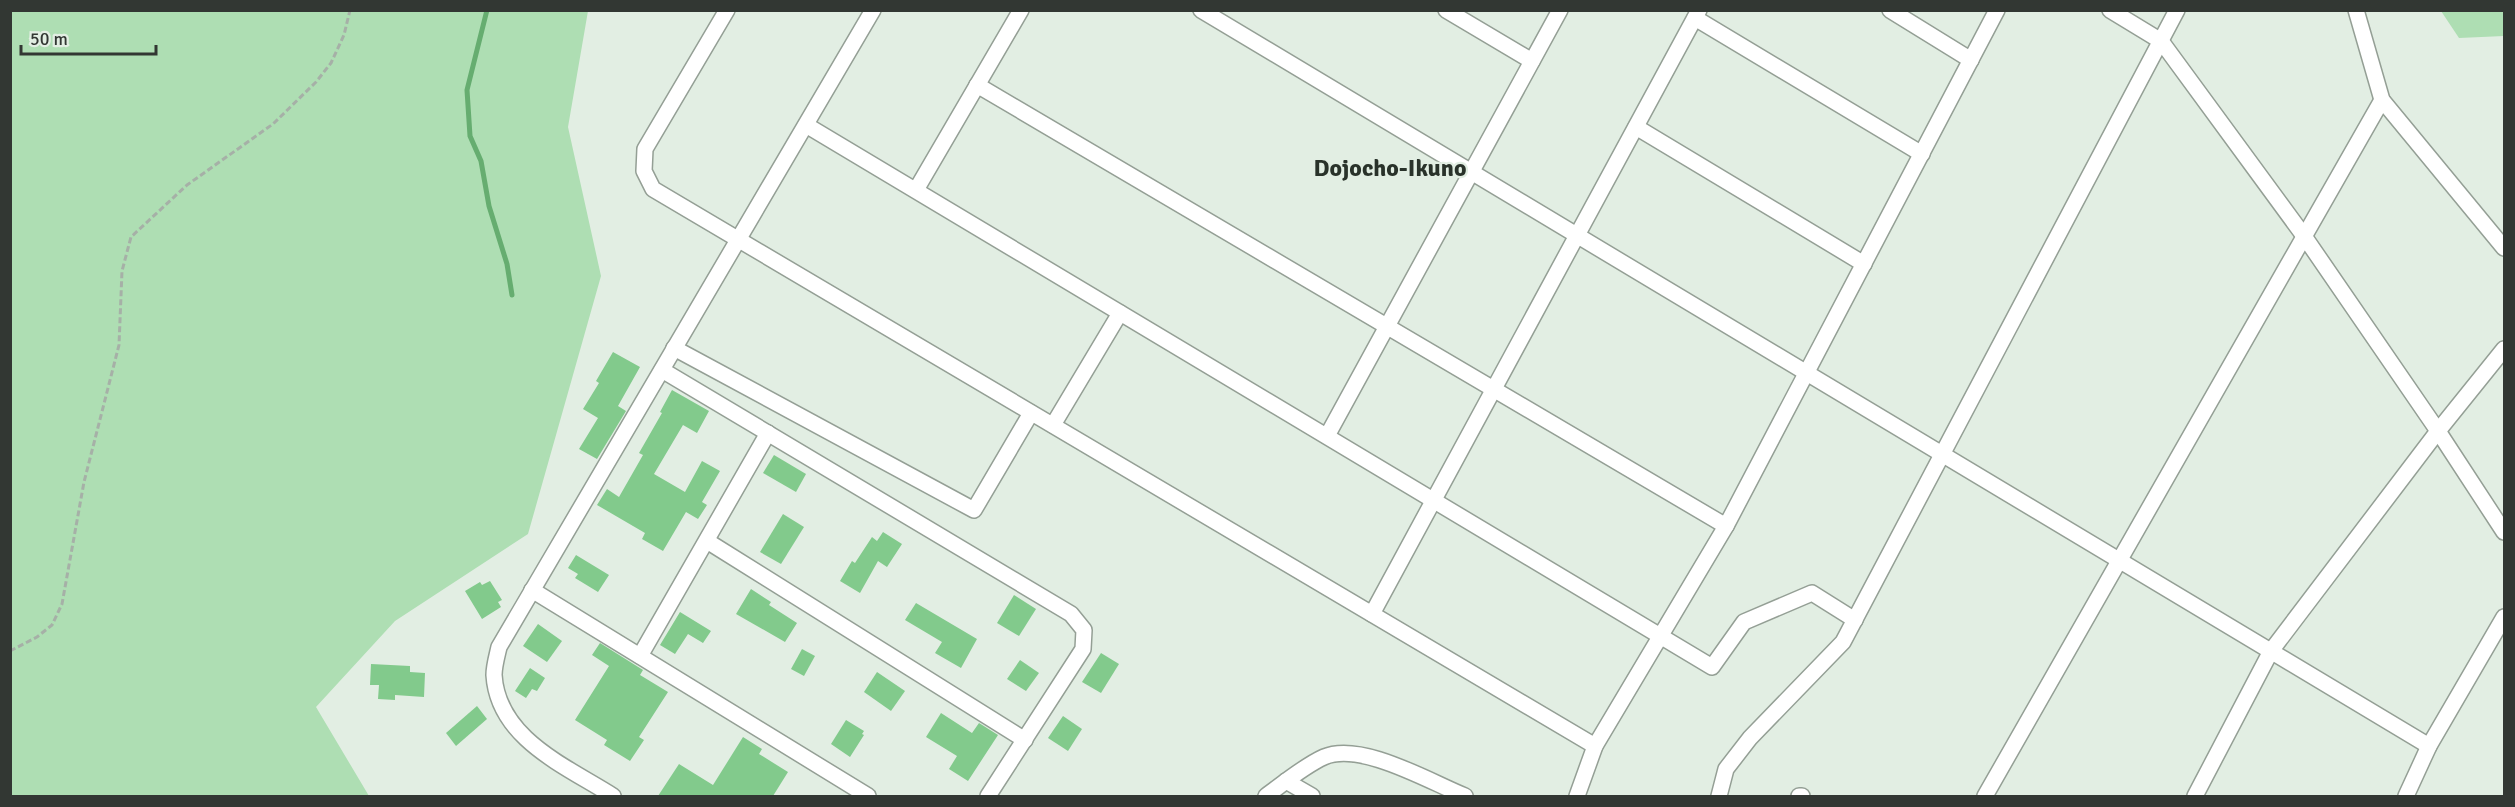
<svg xmlns="http://www.w3.org/2000/svg" width="2515" height="807" font-family="Signika,sans-serif">
<style>
.green{fill:#aedeb3}
.lines{fill:none;stroke-linecap:round;stroke-linejoin:round}
.stream{stroke:#66ad70;stroke-width:5}
.building{fill:#82ca8c}
.street-casing{stroke:#949f95;stroke-width:18}
.path{stroke:#a6b0a7;stroke-width:3;stroke-dasharray:6 3;stroke-linecap:butt}
.street{stroke:#fff;stroke-width:15}
.labels{text-anchor:middle;stroke-width:4.5;stroke-linejoin:round;paint-order:stroke}
.quarter-label{font-size:24px;font-weight:bold;fill:#29322a;stroke:#e2eee3}
</style>
<rect width="100%" height="100%" fill="#e2eee3"/>
<g class="green">
<polygon points="10,11 588,11 568,127 601,276 528,534 395,621 316,707 369,796 11,796"/>
<polygon points="2441,11 2504,11 2504,36 2459,38"/>
</g>
<g class="lines">
<polyline class="stream" points="487,10 467,90 470,136 481,161 489,206 507,264 512,295"/>
</g>
<g class="building">
<polygon points="613,352 640,367 618,406 626,411 597,459 579,449 598,418 583,409 599,383 596,381"/>
<polygon points="672,390 709,411 697,433 683,425 654,474 685,492 702,461 720,471 702,502 707,505 698,519 686,512 663,551 642,539 645,533 597,505 607,489 619,497 643,455 639,453 662,413 660,412"/>
<polygon points="774,455 806,474 796,492 763,473"/>
<polygon points="783,514 804,527 781,564 760,552"/>
<polygon points="883,532 902,544 887,567 878,561 860,593 840,581 852,561 855,563 872,537 877,541"/>
<polygon points="576,555 609,575 598,592 575,578 578,574 568,568"/>
<polygon points="490,581 502,600 498,602 501,607 482,619 465,591 480,582 482,585"/>
<polygon points="751,589 771,602 769,605 797,623 785,642 736,614"/>
<polygon points="1014,595 1036,609 1019,636 997,623"/>
<polygon points="916,603 977,639 961,668 935,653 942,642 905,620"/>
<polygon points="680,612 711,631 703,643 688,634 675,654 660,645"/>
<polygon points="538,624 562,641 547,662 523,646"/>
<polygon points="600,643 643,670 640,675 668,692 639,737 644,740 630,761 604,745 607,740 575,720 609,666 592,655"/>
<polygon points="802,649 815,656 804,676 791,669"/>
<polygon points="1101,653 1119,664 1101,693 1082,682"/>
<polygon points="1020,660 1039,673 1026,691 1007,679"/>
<polygon points="371,664 410,666 410,672 425,673 424,697 395,695 395,700 378,699 379,685 370,685"/>
<polygon points="530,668 545,678 537,691 532,689 526,698 515,691"/>
<polygon points="877,672 905,691 891,711 864,692"/>
<polygon points="477,706 487,719 456,746 446,733"/>
<polygon points="941,713 972,733 979,723 998,735 968,781 949,769 957,756 926,737"/>
<polygon points="1063,716 1082,729 1068,751 1048,738"/>
<polygon points="846,720 864,731 862,734 864,735 850,757 831,744"/>
<polygon points="743,737 762,749 759,754 788,772 773,796 658,796 679,764 713,785"/>
</g>
<g class="lines">
<defs>
<g id="street">
<polyline points="727,10 645,149 644,171 653,189 1595,746"/>
<polyline points="1201,10 2429,746"/>
<polyline points="1446,10 1532,61"/>
<polyline points="1890,10 1971,60"/>
<polyline points="2110,10 2161,41 2304,236 2438,431 2504,532"/>
<polyline points="2356,10 2382,100 2504,248"/>
<polyline points="1695,18 1922,154"/>
<polyline points="977,85 1726,526"/>
<polyline points="806,125 1712,667 1744,622 1812,593 1855,620"/>
<polyline points="1636,127 1864,264"/>
<polyline points="916,190 1021,10"/>
<polyline points="674,348 974,510 1031,413"/>
<polyline points="662,370 1071,614 1084,630 1083,649 988,796"/>
<polyline points="1053,425 1120,313"/>
<polyline points="1327,436 1560,10"/>
<polyline points="707,541 1025,740"/>
<polyline points="532,590 868,796"/>
<polyline points="1372,614 1699,10"/>
<polyline points="640,656 768,433"/>
<polyline points="1286,781 1312,796"/>
<path d="M613,796c-47,-30 -115,-57 -119,-121 0,-9 3,-19 5,-28l374,-637"/>
<path d="M1266,796c18,-13 38,-30 58,-39 37,-16 106,25 141,39"/>
<polyline points="1577,796 1595,746 1726,526 1997,10"/>
<polyline points="1719,796 1726,769 1750,738 1843,642 2177,10"/>
<polyline points="1799,796 1802,796"/>
<polyline points="1985,796 2382,100"/>
<polyline points="2195,796 2271,651 2438,431 2504,349"/>
<polyline points="2406,796 2429,746 2504,617"/>
</g>
</defs>
<use href="#street" class="street-casing"/>
<polyline class="path" points="10,651 37,637 52,625 62,604 84,482 119,345 122,271 131,237 187,185 273,124 316,82 331,63 344,35 350,10"/>
<use href="#street" class="street"/>
</g>
<g class="labels">
<g class="quarter-label">
<text x="1390" y="176">Dojocho-Ikuno</text>
</g>
</g>
<rect width="2515" height="807" fill="none" stroke="#323733" stroke-width="24"/>
<path d="M21 45v9h135v-9" fill="none" stroke="#323733" stroke-width="3"/>
<text x="30" y="45" font-size="18" fill="#323733" stroke="#e2eee3" stroke-width="4.5" paint-order="stroke">50 m</text>
</svg>
